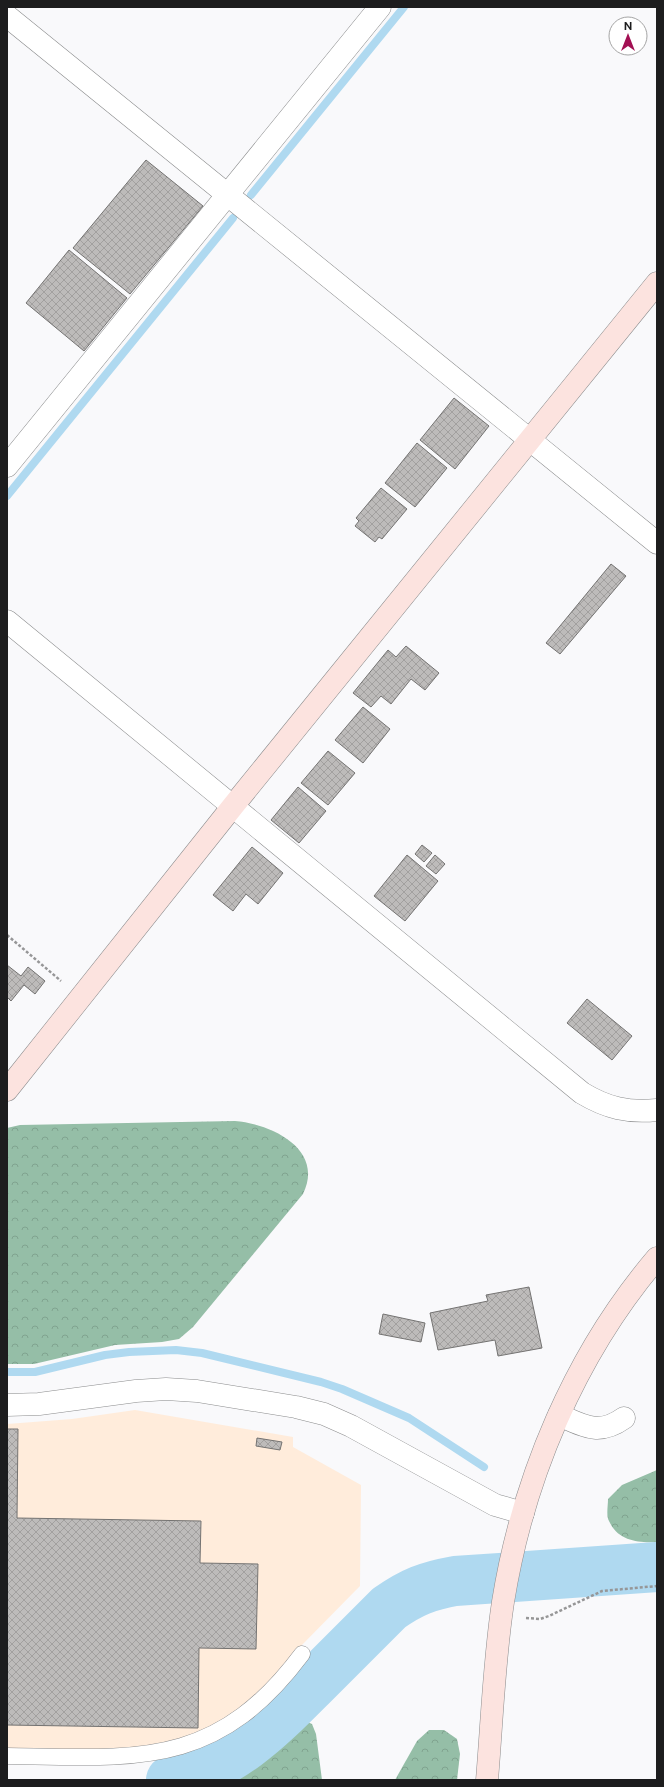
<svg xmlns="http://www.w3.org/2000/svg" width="664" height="1787" font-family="'Public Sans',sans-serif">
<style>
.industrial{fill:#ffecdb}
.forest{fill:url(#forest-crowns)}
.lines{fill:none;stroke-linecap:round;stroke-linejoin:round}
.stream{stroke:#afd9f0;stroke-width:8}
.river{stroke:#afd9f0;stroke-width:50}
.building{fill:url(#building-cross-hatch);stroke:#747372}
.lane-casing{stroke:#8b8c8d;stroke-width:17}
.street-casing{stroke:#8b8c8d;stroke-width:23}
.secondary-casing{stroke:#8b8c8d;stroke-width:23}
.path{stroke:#969697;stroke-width:2.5;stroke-dasharray:3 2;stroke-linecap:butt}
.lane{stroke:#fff;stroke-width:16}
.street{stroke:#fff;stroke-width:22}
.secondary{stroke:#fce3df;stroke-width:22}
</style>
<defs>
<pattern id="forest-crowns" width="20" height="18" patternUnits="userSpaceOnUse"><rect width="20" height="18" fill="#95bea7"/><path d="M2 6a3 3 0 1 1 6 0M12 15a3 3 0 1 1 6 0" fill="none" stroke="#80a38f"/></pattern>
<pattern id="building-cross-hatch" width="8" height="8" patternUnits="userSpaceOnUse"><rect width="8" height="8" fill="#bdbbba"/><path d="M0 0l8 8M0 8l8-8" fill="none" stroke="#a2a09f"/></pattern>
</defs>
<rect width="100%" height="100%" fill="#f9f9fb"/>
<polygon class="industrial" points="135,1410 293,1437 293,1447 361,1485 360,1586 297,1650 256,1698 204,1732 144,1749 7,1750 7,1424 72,1419"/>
<g class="forest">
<path d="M235,1121c36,3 90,28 68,73l-110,133 -14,12 -17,3 -47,3 -81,19h-27v-236l13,-3z"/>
<path d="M657,1470v72c-19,1 -39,-1 -48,-21 -3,-5 -1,-15 -1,-22l14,-14z"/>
<path d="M301,1719l11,5 4,10 6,46h-117c17,-7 35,-15 49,-26 16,-12 28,-27 47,-35z"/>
<polygon points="429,1730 444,1730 457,1739 460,1754 457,1780 395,1780 417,1741"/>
</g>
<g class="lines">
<g class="stream">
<polyline points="251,195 404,7"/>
<polyline points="7,496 233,218"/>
<polyline points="7,1372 35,1372 105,1355 129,1352 176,1350 202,1353 321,1382 342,1389 409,1418 484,1467"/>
</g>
<path class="river" d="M171,1780c61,-13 100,-54 142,-96 25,-25 51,-51 76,-76 23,-16 38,-22 66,-27l202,-14"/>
</g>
<g class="building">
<polygon points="146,160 203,206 130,294 73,248"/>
<polygon points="69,250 127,298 84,351 26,303"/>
<polygon points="454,398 489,426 455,469 420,440"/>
<polygon points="417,443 447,468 415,507 385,483"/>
<polygon points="381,488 407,509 382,539 379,537 375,542 355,526 359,521 356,518"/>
<polygon points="611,564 626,576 560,654 546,643"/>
<polygon points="406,646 439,673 425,690 411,679 391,704 381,696 371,707 353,693 388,650 396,657"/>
<polygon points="363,707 390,729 363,763 335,740"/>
<polygon points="328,751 355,773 328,805 301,783"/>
<polygon points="298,787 326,811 299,843 271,820"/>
<polygon points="422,845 432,853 424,862 415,854"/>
<polygon points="252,847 283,873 258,904 246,894 233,911 213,895"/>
<polygon points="407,855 438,881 405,921 374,896"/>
<polygon points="435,855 445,864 436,874 426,866"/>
<polygon points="7,965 21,976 28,967 45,981 35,994 24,985 11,1001 8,998 7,1000"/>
<polygon points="587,999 632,1036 612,1060 567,1023"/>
<polygon points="529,1287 542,1348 498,1356 495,1340 438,1350 430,1313 488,1301 486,1295"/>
<polygon points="383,1314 425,1323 421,1342 379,1334"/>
<polygon points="7,1429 18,1429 17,1518 201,1521 200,1563 258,1564 256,1649 199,1648 198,1728 7,1725"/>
<polygon points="257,1438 282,1442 280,1450 256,1446"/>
</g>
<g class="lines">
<defs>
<path id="lane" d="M7,1756c130,2 209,13 295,-102"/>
<g id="street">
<polyline points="7,16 657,543"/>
<polyline points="7,466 380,7"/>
<path d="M7,621l575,472c25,15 46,20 75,17"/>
<polyline points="7,1405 39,1404 136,1391 166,1389 197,1391 296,1407 324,1414 351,1426 495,1505 523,1513"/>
<path d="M559,1415c25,11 40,21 65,3"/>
</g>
<g id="secondary">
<polyline points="7,1090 233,806 657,283"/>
<path d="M487,1780c5,-59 7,-119 16,-178 20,-124 72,-248 154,-344"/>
</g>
</defs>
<use href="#lane" class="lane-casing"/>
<use href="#street" class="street-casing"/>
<use href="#secondary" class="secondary-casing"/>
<g class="path">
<polyline points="7,935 61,981"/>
<polyline points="526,1618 540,1619 549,1616 602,1591 657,1586"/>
</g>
<use href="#lane" class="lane"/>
<use href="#street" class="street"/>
<use href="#secondary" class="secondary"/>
</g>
<rect width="664" height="1787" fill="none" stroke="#1d1d1e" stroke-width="16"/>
<g transform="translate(628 36)"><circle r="19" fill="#ffffff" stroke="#a5a5a5"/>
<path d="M0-3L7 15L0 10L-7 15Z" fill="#a31053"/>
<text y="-6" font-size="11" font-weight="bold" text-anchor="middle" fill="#1d1d1e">N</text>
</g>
</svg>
